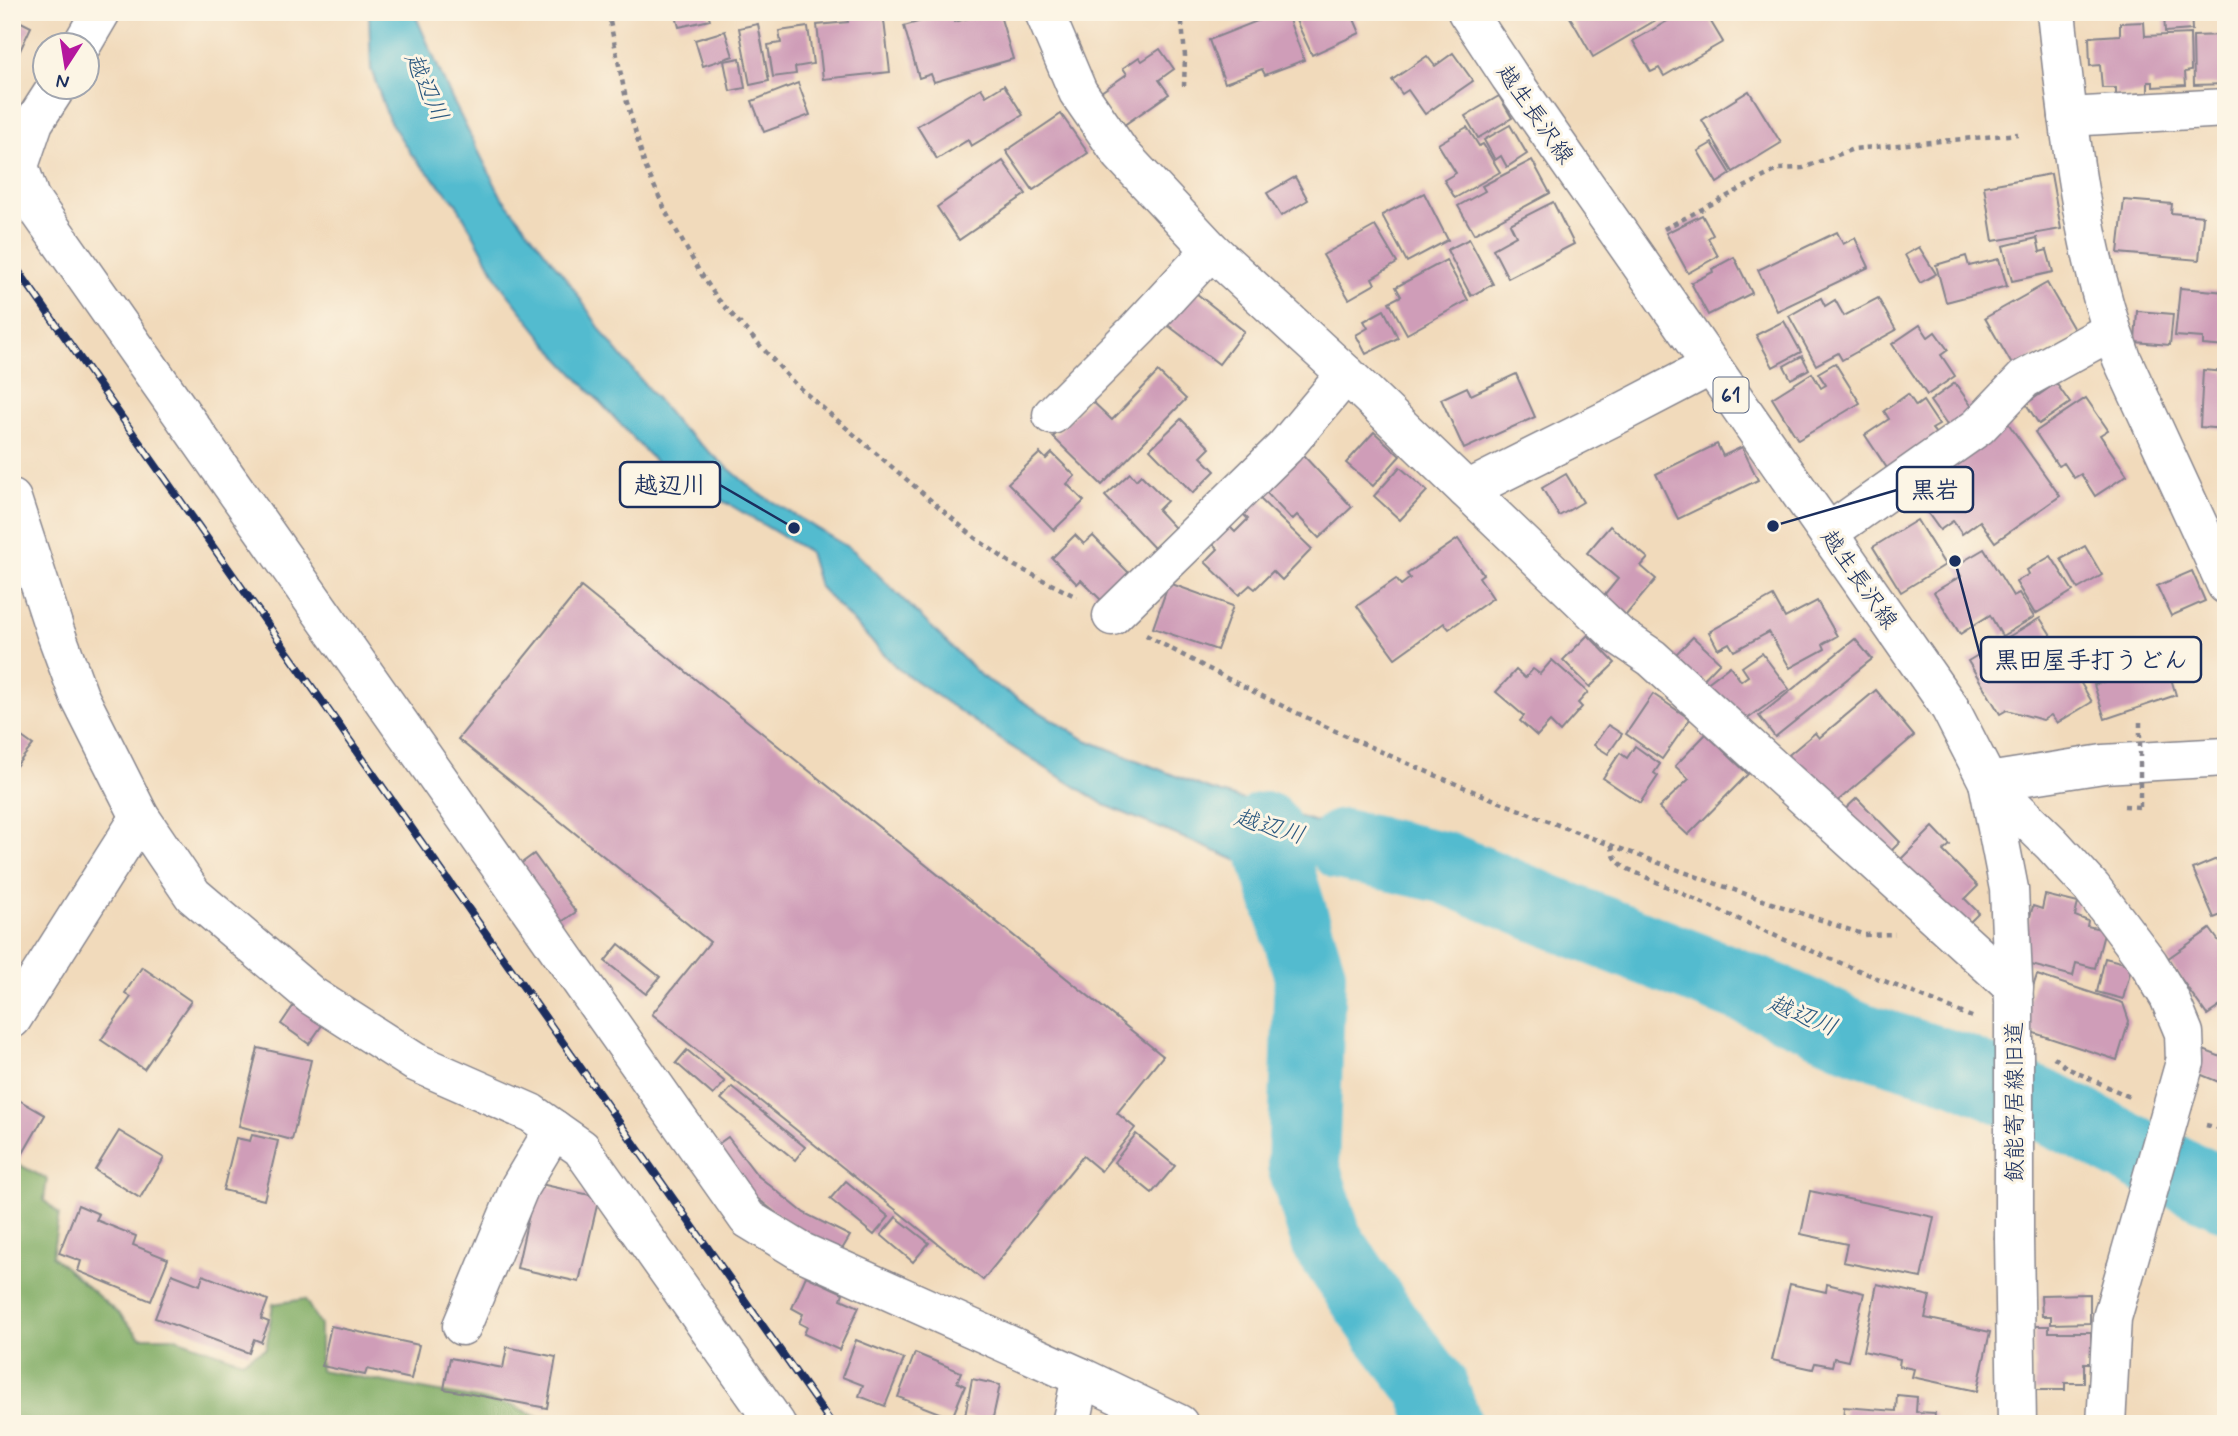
<svg xmlns="http://www.w3.org/2000/svg" width="2238" height="1436" font-family="Mynerve,'Klee One',sans-serif">
<style>
.forest{fill:#7eaa62;stroke:#4c6c60;stroke-width:2}
.water{fill:#52bbcf;stroke:#367596;stroke-width:2}
.lines{fill:none;stroke-linecap:round;stroke-linejoin:round}
.river{stroke:#52bbcf;stroke-width:72}
.building{fill:#cf9db8}
.minor-casing{stroke:#86848c;stroke-width:41}
.major-casing{stroke:#86848c;stroke-width:41}
.path{stroke:#86848c;stroke-width:4.5;stroke-dasharray:5 5;stroke-linecap:butt}
.minor{stroke:#fff;stroke-width:38}
.major{stroke:#fff;stroke-width:38}
.rail-casing{stroke:#1b2f5e;stroke-width:8}
.rail{stroke:#fcf5e5;stroke-width:5;stroke-dasharray:16;stroke-linecap:butt}
.minor-bridge-casing{stroke:#86848c;stroke-width:41;stroke-linecap:butt}
.path-bridge{stroke:#86848c;stroke-width:4.5;stroke-dasharray:5 5;stroke-linecap:butt}
.minor-bridge{stroke:#fff;stroke-width:38}
.labels{text-anchor:middle;stroke-width:6;stroke-linejoin:round;paint-order:stroke}
.shield{fill:#fcf5e5;stroke:#5e6a86;stroke-width:2}
.shield-label{font-size:21px;font-weight:bold;fill:#1b2f5e}
.street-label{font-size:23px;fill:#1b2f5e;stroke:#fcf5e5}
.water-label{font-size:24px;font-style:italic;fill:#2c5980;stroke:#fcf5e5}
.leader{fill:none;stroke:#1b2f5e;stroke-width:2.5}
.callout-dot{fill:#1b2f5e;stroke:#fcf5e5;stroke-width:2.5}
.callout{fill:#fcf5e5;stroke:#1b2f5e;stroke-width:2.5}
.callout-label{font-size:24px;text-anchor:middle;font-weight:bold;fill:#1b2f5e}
</style>
<rect width="100%" height="100%" fill="#fcf5e5"/>
<filter id="ink" filterUnits="userSpaceOnUse"><feTurbulence type="fractalNoise" baseFrequency=".0143" numOctaves="2"/><feDisplacementMap in="SourceGraphic" scale="14" xChannelSelector="R" yChannelSelector="G"/><feConvolveMatrix kernelMatrix="1 2 1 2 8 2 1 2 1" color-interpolation-filters="sRGB"/></filter>
<filter id="wash" filterUnits="userSpaceOnUse"><feTurbulence type="fractalNoise" baseFrequency=".00686" numOctaves="4" result="noise"/><feDisplacementMap in="SourceGraphic" scale="28" xChannelSelector="R" yChannelSelector="G"/><feGaussianBlur stdDeviation="1.57" result="paint"/><feColorMatrix in="noise" values="0 0 0 0 0 0 0 0 0 0 0 0 0 0 0 0 0 1.4 0 .05"/><feComposite in="paint" operator="in"/></filter>
<g filter="url(#wash)">
<rect width="100%" height="100%" fill="#f1dabb"/>
<polygon class="forest" points="12,1161 47,1179 44,1200 59,1214 52,1256 120,1315 140,1337 173,1337 242,1361 266,1348 273,1304 305,1299 320,1325 320,1370 515,1406 551,1424 12,1424"/>
<polygon class="water" points="369,12 414,12 451,97 501,196 572,286 604,335 678,425 755,491 854,551 981,676 1084,739 1208,789 1464,867 1236,860 1105,805 1007,744 897,668 819,586 809,552 732,506 660,467 559,358 503,288 456,203 411,154 389,120 371,69"/>
<g class="lines">
<g class="river">
<polyline points="1265,828 1310,974 1303,1165 1327,1241 1387,1329 1432,1387 1446,1424"/>
<polyline points="1344,845 1446,868 1579,923 1771,998 1859,1038 1959,1069 2062,1114 2157,1163 2226,1195"/>
</g>
</g>
<g id="blocks">
<g class="building">
<polygon points="12,12 18,12 15,19 31,27 18,55 12,52"/>
<polygon points="675,12 708,12 710,20 679,27"/>
<polygon points="883,12 890,72 823,79 817,25 848,22 847,15"/>
<polygon points="952,12 955,22 990,12 999,12 1013,59 934,82 931,74 919,78 904,26"/>
<polygon points="1083,12 1117,12 1118,13 1086,22"/>
<polygon points="1280,12 1286,12 1304,60 1265,75 1262,69 1225,83 1209,40"/>
<polygon points="1292,12 1351,12 1360,33 1312,55"/>
<polygon points="1578,12 1665,12 1666,14 1593,57 1570,17"/>
<polygon points="1683,12 1705,12 1723,42 1664,76 1659,68 1651,72 1633,41"/>
<polygon points="2191,12 2192,30 2165,32 2164,14"/>
<polygon points="2144,22 2145,36 2190,34 2191,71 2185,72 2186,85 2153,87 2153,82 2148,82 2148,93 2116,95 2116,88 2102,88 2100,65 2090,66 2089,37 2120,35 2120,23"/>
<polygon points="758,24 769,81 750,85 739,28"/>
<polygon points="808,27 813,64 795,67 796,74 773,77 768,45 781,43 779,31"/>
<polygon points="725,31 733,56 703,66 695,40"/>
<polygon points="2226,35 2226,84 2194,85 2193,36"/>
<polygon points="1160,49 1174,69 1159,80 1169,94 1124,125 1101,92 1127,74 1123,68 1139,57 1142,61"/>
<polygon points="1453,53 1473,81 1425,114 1408,90 1402,94 1392,80 1427,56 1435,66"/>
<polygon points="740,58 745,88 730,91 724,61"/>
<polygon points="798,83 810,115 764,132 752,101"/>
<polygon points="1004,85 1023,115 971,146 968,140 937,159 917,126 981,88 986,96"/>
<polygon points="1749,91 1781,143 1733,172 1702,120"/>
<polygon points="1499,96 1512,118 1478,138 1465,116"/>
<polygon points="1061,114 1088,153 1033,190 1006,151"/>
<polygon points="1510,125 1527,154 1507,167 1501,156 1495,160 1484,140"/>
<polygon points="1467,127 1479,146 1483,144 1500,172 1455,198 1444,180 1456,173 1438,144"/>
<polygon points="1712,143 1731,174 1717,183 1698,151"/>
<polygon points="1532,160 1550,193 1474,234 1458,206 1485,191 1482,186"/>
<polygon points="1003,161 1026,194 959,240 937,207"/>
<polygon points="2051,174 2061,229 1993,241 1984,186"/>
<polygon points="1295,177 1308,200 1281,216 1267,193"/>
<polygon points="1424,193 1448,240 1407,262 1382,215"/>
<polygon points="2124,200 2172,204 2171,213 2203,216 2199,260 2118,253"/>
<polygon points="1553,202 1574,244 1508,278 1493,249 1516,236 1510,224"/>
<polygon points="1702,215 1713,235 1708,238 1718,256 1688,273 1666,233"/>
<polygon points="1375,226 1397,263 1372,278 1375,284 1349,299 1323,255"/>
<polygon points="1837,232 1843,244 1855,238 1869,267 1777,311 1758,270"/>
<polygon points="2037,238 2040,252 2047,250 2053,272 2012,281 2003,246"/>
<polygon points="1469,239 1493,284 1471,296 1447,250"/>
<polygon points="1919,247 1936,274 1920,283 1905,255"/>
<polygon points="1966,256 1969,266 1999,259 2007,286 1946,302 1936,265"/>
<polygon points="1734,257 1752,293 1708,315 1691,283 1713,272 1712,269"/>
<polygon points="1446,260 1468,300 1407,334 1389,302 1401,296 1396,287"/>
<polygon points="2047,283 2076,333 2014,368 1985,318"/>
<polygon points="1187,286 1244,331 1219,364 1161,320"/>
<polygon points="2180,288 2226,292 2226,347 2203,345 2203,338 2175,336"/>
<polygon points="1821,298 1825,306 1835,300 1844,316 1878,298 1896,330 1842,360 1838,353 1816,365 1789,316"/>
<polygon points="1384,310 1398,338 1366,354 1356,335 1368,328 1364,321"/>
<polygon points="2137,311 2173,314 2170,345 2135,342"/>
<polygon points="1784,321 1801,352 1773,367 1756,335"/>
<polygon points="1920,325 1928,337 1935,332 1948,350 1941,355 1955,376 1927,395 1892,344"/>
<polygon points="1802,356 1809,369 1791,379 1784,366"/>
<polygon points="1835,363 1860,403 1798,440 1772,398 1812,373 1821,388 1826,385 1818,373"/>
<polygon points="2203,370 2226,372 2226,429 2200,427"/>
<polygon points="1158,372 1186,399 1102,485 1053,437 1090,399 1112,420"/>
<polygon points="1516,374 1535,417 1464,449 1441,399 1467,387 1471,395"/>
<polygon points="1955,383 1975,411 1949,428 1930,401"/>
<polygon points="2056,383 2070,403 2039,424 2026,404"/>
<polygon points="1908,394 1916,406 1923,401 1939,425 1932,429 1937,435 1887,468 1865,435 1889,419 1884,411"/>
<polygon points="2086,398 2108,430 2100,435 2127,475 2095,496 2081,474 2074,478 2064,463 2058,466 2035,432"/>
<polygon points="1181,419 1210,448 1201,457 1215,471 1193,493 1150,449"/>
<polygon points="2005,419 2060,496 1995,542 1980,521 1962,534 1953,521 1940,530 1909,487"/>
<polygon points="1374,432 1400,456 1373,486 1346,463"/>
<polygon points="1717,444 1723,456 1742,447 1758,480 1678,519 1656,474"/>
<polygon points="1040,453 1046,459 1052,453 1075,476 1067,484 1084,501 1054,530 1008,483"/>
<polygon points="1302,454 1352,507 1319,538 1297,515 1292,520 1264,490"/>
<polygon points="1400,467 1427,491 1400,520 1374,496"/>
<polygon points="1130,473 1136,480 1141,475 1167,501 1158,510 1175,528 1154,548 1105,496"/>
<polygon points="1566,474 1583,502 1559,516 1542,488"/>
<polygon points="1256,495 1312,549 1282,580 1273,571 1255,589 1250,585 1239,595 1205,562 1218,549 1211,542 1228,525 1235,532 1248,519 1240,511"/>
<polygon points="1917,520 1945,565 1901,592 1873,547"/>
<polygon points="1610,526 1648,558 1641,566 1656,579 1626,615 1604,596 1618,579 1587,553"/>
<polygon points="1075,535 1084,544 1093,536 1129,573 1101,600 1081,580 1077,584 1052,558"/>
<polygon points="1458,539 1483,574 1479,577 1493,598 1449,629 1444,623 1395,658 1357,606 1396,579 1401,585 1410,578 1407,574"/>
<polygon points="2085,546 2102,575 2078,589 2061,559"/>
<polygon points="1984,549 2013,596 2019,593 2034,617 2002,636 1990,615 1960,634 1934,592 1961,576 1955,566"/>
<polygon points="2051,556 2073,591 2035,614 2016,582 2029,574 2027,570"/>
<polygon points="2192,571 2205,601 2171,616 2157,586"/>
<polygon points="1169,583 1233,606 1217,650 1153,628"/>
<polygon points="581,587 1163,1056 1117,1113 1135,1128 1101,1171 1083,1156 983,1280 652,1014 710,942 458,739"/>
<polygon points="1773,596 1785,618 1817,601 1837,636 1823,644 1825,649 1790,668 1769,632 1734,651 1729,643 1718,649 1709,632"/>
<polygon points="2040,618 2058,646 2065,642 2079,664 2072,668 2092,702 2057,723 2051,715 2043,720 2007,710 2000,714 1968,661"/>
<polygon points="1588,635 1615,663 1590,687 1563,660"/>
<polygon points="1693,637 1720,662 1699,684 1672,658"/>
<polygon points="1855,639 1872,659 1775,737 1759,716"/>
<polygon points="1762,653 1789,689 1736,727 1706,684 1730,666 1741,681 1748,676 1742,667"/>
<polygon points="1552,660 1588,692 1578,703 1582,707 1560,732 1550,722 1537,736 1520,721 1524,716 1496,692 1516,670 1525,678 1533,669 1540,674"/>
<polygon points="2166,662 2176,695 2105,719 2094,685"/>
<polygon points="1876,690 1914,736 1833,805 1785,758 1815,733 1819,738"/>
<polygon points="1653,694 1690,719 1662,759 1626,734"/>
<polygon points="1608,725 1622,734 1608,754 1594,745"/>
<polygon points="12,730 33,745 12,771"/>
<polygon points="1706,734 1748,774 1688,835 1659,808 1689,779 1675,766"/>
<polygon points="1635,746 1660,764 1654,773 1658,776 1640,803 1603,778 1620,753 1627,758"/>
<polygon points="1857,798 1900,842 1884,858 1840,814"/>
<polygon points="1933,827 1950,845 1943,851 1978,886 1965,899 1979,913 1962,930 1896,864"/>
<polygon points="534,854 576,912 560,923 519,865"/>
<polygon points="2226,855 2226,913 2214,918 2193,869"/>
<polygon points="2045,895 2078,903 2075,916 2088,921 2087,926 2105,930 2095,968 2076,963 2073,976 2024,963 2023,942 2033,906 2042,909"/>
<polygon points="2210,929 2226,951 2226,1002 2207,1015 2167,959"/>
<polygon points="619,944 660,977 646,994 605,961"/>
<polygon points="2105,958 2132,965 2123,999 2097,992"/>
<polygon points="142,967 191,1001 144,1069 101,1040 131,997 125,993"/>
<polygon points="2037,975 2123,1003 2129,1021 2117,1060 2028,1031 2028,1002"/>
<polygon points="298,999 327,1018 309,1044 281,1024"/>
<polygon points="2226,1046 2226,1085 2192,1071 2201,1049 2221,1057"/>
<polygon points="258,1048 311,1060 292,1140 239,1126"/>
<polygon points="687,1050 725,1082 713,1095 676,1063"/>
<polygon points="732,1087 805,1147 795,1160 721,1099"/>
<polygon points="12,1096 45,1115 18,1162 12,1158"/>
<polygon points="119,1131 164,1158 140,1198 95,1170"/>
<polygon points="1136,1134 1175,1166 1152,1193 1114,1162"/>
<polygon points="252,1135 278,1141 264,1200 223,1190 236,1138 250,1141"/>
<polygon points="728,1137 757,1175 804,1213 850,1236 841,1251 795,1228 748,1191 714,1147"/>
<polygon points="846,1181 889,1217 874,1235 830,1199"/>
<polygon points="536,1183 599,1197 579,1282 517,1268"/>
<polygon points="1810,1191 1934,1217 1921,1278 1843,1262 1847,1244 1801,1234"/>
<polygon points="78,1205 99,1214 96,1220 136,1236 133,1245 168,1259 151,1301 78,1271 81,1261 59,1253"/>
<polygon points="896,1217 929,1243 913,1262 881,1235"/>
<polygon points="172,1274 200,1285 203,1275 268,1300 261,1319 269,1322 261,1342 254,1339 249,1353 155,1318"/>
<polygon points="806,1276 843,1293 841,1299 859,1307 839,1350 804,1334 807,1327 799,1323 803,1314 792,1308"/>
<polygon points="1790,1284 1826,1292 1827,1284 1864,1293 1848,1361 1834,1358 1832,1366 1815,1363 1813,1369 1772,1360"/>
<polygon points="1877,1284 1930,1296 1925,1318 1990,1332 1977,1391 1912,1377 1914,1369 1899,1366 1900,1359 1863,1351"/>
<polygon points="2090,1294 2090,1323 2051,1324 2051,1316 2042,1316 2041,1295"/>
<polygon points="331,1326 419,1345 411,1379 367,1369 365,1375 322,1366"/>
<polygon points="2034,1326 2049,1326 2049,1332 2091,1332 2091,1363 2084,1363 2084,1383 2065,1383 2065,1390 2035,1390"/>
<polygon points="856,1340 904,1359 885,1406 859,1396 863,1385 842,1377"/>
<polygon points="507,1347 556,1357 547,1408 444,1389 450,1358 503,1368"/>
<polygon points="915,1353 961,1372 957,1382 965,1386 952,1418 898,1397"/>
<polygon points="972,1379 1000,1385 992,1422 965,1416"/>
<polygon points="1897,1395 1917,1397 1916,1412 1935,1413 1934,1424 1843,1424 1844,1407 1896,1411"/>
</g>
</g>
</g>
<g filter="url(#ink)">
<use href="#blocks" fill-opacity="0" stroke="#86848c" stroke-width="2"/>
<g class="lines">
<defs>
<g id="minor">
<polyline points="1044,12 1078,92 1121,154 1211,250 1346,374 1618,635 1652,658 2014,988"/>
<path d="M2056,12c12,113 26,240 66,347l104,226"/>
<polyline points="81,46 101,12"/>
<polyline points="56,88 34,122 19,166 30,198 748,1219 802,1252 1081,1377 1179,1424"/>
<polyline points="2068,117 2226,108"/>
<polyline points="1052,415 1139,328 1211,250"/>
<polyline points="1467,490 1617,415 1711,366"/>
<polyline points="12,499 55,631 79,696 140,817 193,895 312,996 415,1062 531,1113 581,1148 776,1424"/>
<polyline points="1828,533 1978,427 2024,379 2111,331"/>
<polyline points="1112,616 1285,447 1346,374"/>
<polyline points="1988,782 2051,843 2092,888 2149,964 2169,997 2184,1033 2185,1062"/>
<polyline points="1988,782 2009,889 2014,1002"/>
<polyline points="12,1019 140,817"/>
<polyline points="2014,1239 2017,1424"/>
<polyline points="462,1326 520,1186 554,1129"/>
<polyline points="1071,1424 1081,1377"/>
<polyline points="2106,1424 2112,1318 2126,1269"/>
</g>
<polyline id="major" points="1467,12 1510,77 1950,708 1988,782 2103,764 2226,757"/>
</defs>
<use href="#minor" class="minor-casing"/>
<use href="#major" class="major-casing"/>
<g class="path">
<polyline points="608,12 626,99 645,166 667,214 698,269 717,298 795,384 975,538 1015,566 1077,597"/>
<polyline points="1181,12 1185,56 1184,86"/>
<polyline points="1664,229 1779,169 1803,168 1853,149 2018,134"/>
<path d="M1146,635c228,127 473,217 719,300l30,-1"/>
<polyline points="2124,806 2140,807"/>
<path d="M1612,845c1,13 5,17 16,24l150,68 196,81"/>
<polyline points="2054,1057 2067,1068 2132,1098"/>
<polyline points="2206,1125 2226,1130"/>
</g>
<use href="#minor" class="minor"/>
<use href="#major" class="major"/>
<defs>
<polyline id="rail" points="12,262 832,1424"/>
</defs>
<use href="#rail" class="rail-casing"/>
<use href="#rail" class="rail"/>
<defs>
<g id="minor-bridge">
<polyline points="2014,1005 2014,1239"/>
<polyline points="2126,1269 2185,1062"/>
</g>
</defs>
<use href="#minor-bridge" class="minor-bridge-casing"/>
<polyline class="path-bridge" points="2140,807 2140,718"/>
<use href="#minor-bridge" class="minor-bridge"/>
</g>
</g>
<g class="labels">
<rect class="shield" x="1713.5" y="377.5" width="35" height="35" rx="5"/>
<g class="shield-label">
<text x="1731" y="402">61</text>
</g>
<g class="street-label">
<text transform="translate(1536 114) rotate(55)" y="8">越生長沢線</text>
<text transform="translate(1860 579) rotate(55)" y="8">越生長沢線</text>
<text transform="translate(2014 1102) rotate(-90)" y="8">飯能寄居線旧道</text>
</g>
<g class="water-label">
<text transform="translate(427 87) rotate(66)" y="8">越辺川</text>
<text transform="translate(1270 826) rotate(16)" y="8">越辺川</text>
<text transform="translate(1803 1015) rotate(22)" y="8">越辺川</text>
</g>
</g>
<path class="leader" d="M794 528L720 485M1773 526L1897 490M1955 561L1981 659"/>
<g class="callout-dot">
<circle cx="794" cy="528" r="7"/>
<circle cx="1773" cy="526" r="7"/>
<circle cx="1955" cy="561" r="7"/>
</g>
<g class="callout">
<rect x="620" y="462" width="100" height="45" rx="7"/>
<rect x="1897" y="467" width="76" height="45" rx="7"/>
<rect x="1981" y="637" width="220" height="45" rx="7"/>
</g>
<g class="callout-label">
<text x="670" y="493">越辺川</text>
<text x="1935" y="498">黒岩</text>
<text x="2091" y="668">黒田屋手打うどん</text>
</g>
<rect width="2238" height="1436" fill="none" stroke="#fcf5e5" stroke-width="42"/>
<g transform="translate(66 66) rotate(192)"><circle r="33" fill="#fcf5e5" stroke="#a2a6af" stroke-width="2"/>
<path d="M0-5L12 26L0 18L-12 26Z" fill="#b5179e"/>
<text y="-10" font-size="19" font-weight="bold" text-anchor="middle" fill="#1b2f5e">N</text>
</g>
</svg>
